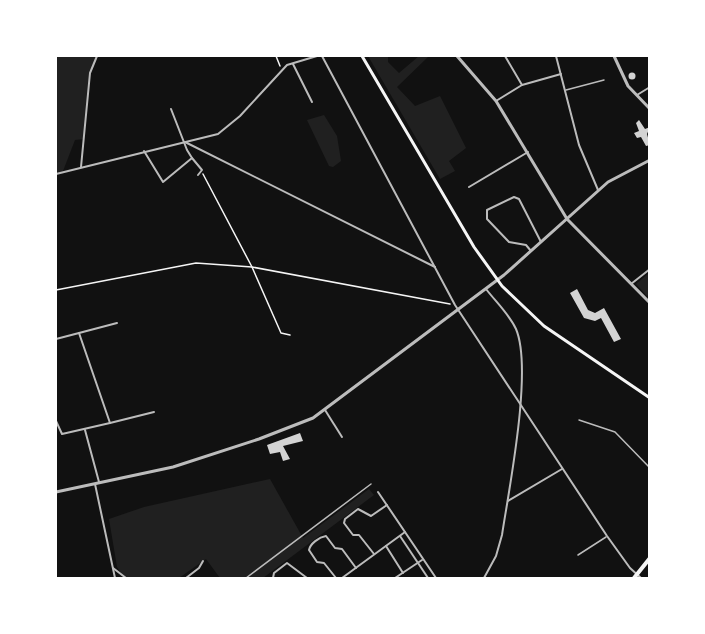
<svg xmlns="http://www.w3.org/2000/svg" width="705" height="634" font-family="Quicksand,sans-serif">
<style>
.green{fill:#202020}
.building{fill:#d3d3d3}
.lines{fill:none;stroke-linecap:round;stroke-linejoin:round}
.path{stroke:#f5f5f5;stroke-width:1.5}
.service{stroke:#bcbcbc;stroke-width:1.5}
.pedestrian{stroke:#bcbcbc;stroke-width:1.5}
.minor{stroke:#bcbcbc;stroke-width:2}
.tertiary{stroke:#bcbcbc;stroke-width:3}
.secondary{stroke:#f5f5f5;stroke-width:3}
.primary{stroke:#f5f5f5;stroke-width:4}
</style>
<rect width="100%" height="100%" fill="#111"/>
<g class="green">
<polygon points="56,56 97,56 90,73 84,139 75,140 63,171 56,174"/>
<polygon points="368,56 388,56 388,62 399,73 419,56 429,56 397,87 415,106 440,96 466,148 449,161 455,171 440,179"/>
<polygon points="324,115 337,136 341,161 333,167 329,166 307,120"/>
<polygon points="649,273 649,294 647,296 636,284"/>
<polygon points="270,479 303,538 369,489 374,495 263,578 220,578 206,559 179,578 124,578 117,567 109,519 144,507"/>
</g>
<g class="building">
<circle cx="632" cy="76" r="3.5"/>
<polygon points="639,120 645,129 650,127 647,134 650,145 646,146 641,137 637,138 634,133 639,131 636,123"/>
<polygon points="577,289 588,310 595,313 604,308 621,339 614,342 601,318 595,321 584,318 570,293"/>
<polygon points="300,433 303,441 283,446 290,459 283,461 280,452 270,454 267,445"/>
</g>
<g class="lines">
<g class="path">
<polyline points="276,56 280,66"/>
<polyline points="203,174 252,267 450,304"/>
<polyline points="56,290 196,263 252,267 281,333 290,335"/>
</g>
<g class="service">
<polyline points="566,90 604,80"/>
<polyline points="579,420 615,432 650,468"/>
<polyline points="578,555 606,537"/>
</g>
<polyline class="pedestrian" points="246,578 371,484"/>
<g class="minor">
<polyline points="322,56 455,305 607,536 630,568 641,578"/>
<polyline points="505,56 522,85"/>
<polyline points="556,56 579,145 598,190"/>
<polyline points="293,64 312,102"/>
<polyline points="637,95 650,87"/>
<polyline points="496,101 522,85 561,74"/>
<polyline points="185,142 435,267"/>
<polyline points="144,151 163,182 192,158 187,150 171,109"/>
<polyline points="192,158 202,170 198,175"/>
<polyline points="81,167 90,73 97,56"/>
<polyline points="56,174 218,134 240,116 287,65 317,56"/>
<polyline points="469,187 528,152"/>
<polyline points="531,251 526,245 509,242 487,219 487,210 514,197 519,199 541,242"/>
<polyline points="631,284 650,269"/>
<polyline points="79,333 117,323"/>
<polyline points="56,339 79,333 110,423 62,434 56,421"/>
<polyline points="325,410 342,437"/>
<polyline points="110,423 154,412"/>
<polyline points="85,430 99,482"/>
<polyline points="95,484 115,578"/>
<polyline points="378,492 436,578"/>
<polyline points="508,501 562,469"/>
<polyline points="400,536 428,578"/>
<polyline points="386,546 403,573"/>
<polyline points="374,554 359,535 353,535 344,523 345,519 358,509 371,516 387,505"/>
<polyline points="113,568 126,578"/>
<polyline points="186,578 199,568 203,561"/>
<polyline points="273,578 274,573 287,563 307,578"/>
<path d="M336,578l-12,-15 -7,-1 -8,-12c1,-6 10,-13 17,-14l9,12 7,1 14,19"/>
<polyline points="342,578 405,532"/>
<polyline points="395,578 422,560"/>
<path d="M484,578l12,-22 6,-21c7,-46 31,-166 14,-206 -7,-15 -20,-27 -30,-40"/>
</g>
<g class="tertiary">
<polyline points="457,56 496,101 567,219 650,303"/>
<polyline points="614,56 628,86 650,109"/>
<polyline points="56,492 173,467 259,439 313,418 504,275 608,182 650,160"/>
</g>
<polyline class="secondary" points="362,56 474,247 502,286 544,326 650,398"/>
<polyline class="primary" points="634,578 650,558"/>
</g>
<rect width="705" height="634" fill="none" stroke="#ffffff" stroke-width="114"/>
</svg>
